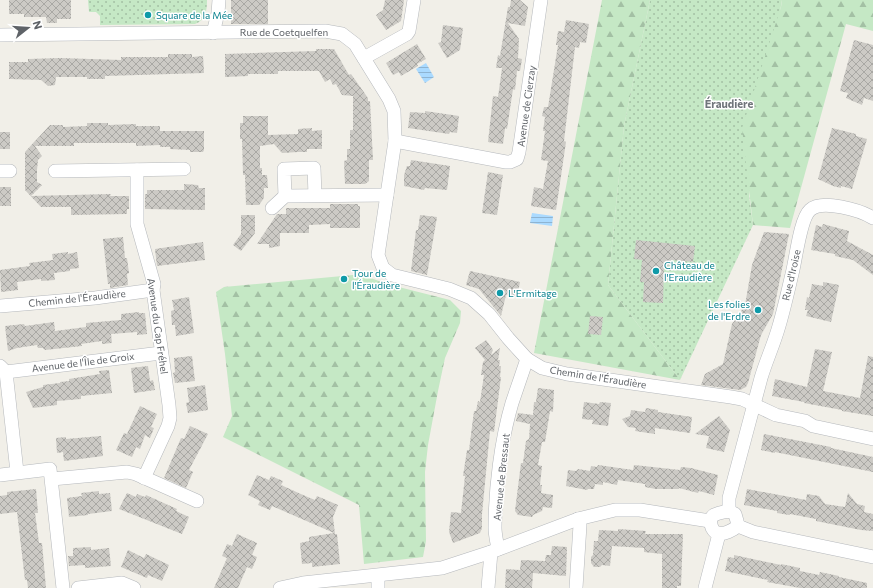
<svg xmlns="http://www.w3.org/2000/svg" width="873" height="588" font-family="Commissioner,sans-serif">
<style>
.grass{fill:url(#grass-dots)}
.forest{fill:url(#forest-firs)}
.water{fill:url(#water-rules)}
.building{fill:url(#building-cross-hatch)}
.lines{fill:none;stroke-linecap:round;stroke-linejoin:round}
.minor-casing{stroke:#b5b8bc;stroke-width:14}
.minor{stroke:#fff;stroke-width:13}
.culture-dot{fill:#0f9aa8;stroke:#fff;stroke-width:1.5}
.labels{text-anchor:middle;stroke-width:3;stroke-linejoin:round;paint-order:stroke}
.culture-label{font-size:10px;fill:#0d838f;stroke:#fff;text-anchor:start}
.street-label{font-size:10px;fill:#5f6368;stroke:#fff}
.neighbourhood-label{font-size:11px;font-weight:bold;fill:#70757a;stroke:#fff}
</style>
<defs>
<pattern id="grass-dots" width="8" height="8" patternUnits="userSpaceOnUse"><rect width="8" height="8" fill="#c5e8c5"/><path d="M2 2h.1M6 6h.1" fill="none" stroke="#a3c0a4" stroke-width="1.8" stroke-linecap="round"/></pattern>
<pattern id="forest-firs" width="22" height="20" patternUnits="userSpaceOnUse"><rect width="22" height="20" fill="#c5e8c5"/><path d="M5 1l3.5 6h-7zM16 11l3.5 6h-7z" fill="#a3c0a4"/></pattern>
<pattern id="water-rules" width="6" height="5" patternUnits="userSpaceOnUse"><rect width="6" height="5" fill="#aadaff"/><path d="M0 2.5h6" fill="none" stroke="#8eb4d2"/></pattern>
<pattern id="building-cross-hatch" width="8" height="8" patternUnits="userSpaceOnUse"><rect width="8" height="8" fill="#cccac5"/><path d="M0 0l8 8M0 8l8-8" fill="none" stroke="#a9a8a4"/></pattern>
</defs>
<rect width="100%" height="100%" fill="#f1efe8"/>
<g class="grass">
<path d="M88,0h119c0,10 -1,20 -12,24l-95,1v-9l-4,-4h-7z"/>
<polygon points="650,0 782,0 749,195 753,225 680,380 608,285 624,126"/>
</g>
<g class="forest">
<polygon points="602,0 650,0 624,126 608,285 680,380 534,353"/>
<polygon points="782,0 873,0 873,31 846,24 790,228 753,225 742,128 781,7"/>
<polygon points="353,275 368,277 387,284 450,300 461,311 460,323 445,358 438,391 428,445 425,472 426,541 423,557 364,564 359,505 223,437 232,416 225,354 216,292 224,287"/>
</g>
<g class="water">
<polygon points="426,63 434,77 425,83 416,69"/>
<polygon points="532,213 553,216 552,226 530,223"/>
</g>
<g class="building">
<polygon points="9,0 71,0 71,19 57,19 57,23 47,23 46,17 24,17 24,14 9,14"/>
<rect x="231" y="0" width="37" height="24"/>
<polygon points="385,0 404,0 401,21 386,30 376,15 383,10"/>
<polygon points="511,0 520,0 528,7 525,26 508,23 519,39 518,58 522,59 520,71 517,71 515,90 513,89 507,129 505,128 503,144 488,142 493,96 498,97 502,68 496,68 498,55 500,56 508,7 510,7"/>
<polygon points="566,20 589,24 586,43 580,42 579,48 575,47 564,141 566,142 556,210 531,206 534,187 543,189 544,183 548,161 541,160 545,131 543,131 545,117 542,116 544,107 548,107 558,45 556,45 558,31 564,32"/>
<polygon points="443,25 463,28 460,50 447,58 438,43 441,42"/>
<polygon points="854,40 873,45 873,101 864,98 862,105 846,98 848,93 840,91"/>
<polygon points="417,44 426,59 417,64 418,66 401,76 399,72 393,75 386,63"/>
<polygon points="316,49 334,49 349,75 351,74 368,98 368,101 370,101 373,160 369,160 369,181 365,184 345,184 344,161 347,160 347,149 350,149 350,130 353,130 353,96 342,95 336,84 333,85 330,79 325,82 319,71 278,71 278,74 248,74 248,76 225,77 225,54 316,51"/>
<polygon points="168,54 192,54 192,57 203,56 204,73 105,76 105,79 87,79 87,77 56,77 55,85 48,86 41,80 9,79 9,62 28,62 28,59 60,58 121,60 121,57 168,57"/>
<polygon points="425,111 459,116 457,133 450,132 449,134 408,128 410,112 425,113"/>
<polygon points="243,116 268,116 268,135 298,134 298,129 312,128 312,131 322,130 322,149 307,149 307,152 298,152 282,153 274,144 260,146 260,168 262,168 262,175 267,175 268,188 264,188 264,198 259,205 246,205 245,175 243,175 242,139 240,139 240,123 243,123"/>
<polygon points="87,123 108,123 108,125 136,124 136,126 160,126 160,131 204,131 204,150 203,152 190,152 190,150 170,149 170,147 160,147 160,145 136,146 136,143 74,143 74,146 35,146 42,156 38,160 37,170 37,182 42,185 31,196 111,194 110,196 129,196 129,209 127,209 127,214 71,215 71,207 41,207 25,190 25,152 50,125 63,125 63,127 87,126"/>
<polygon points="832,128 856,134 856,136 867,139 852,189 841,186 841,188 833,186 818,179"/>
<rect x="0" y="132" width="10" height="17"/>
<polygon points="411,160 450,166 447,190 425,188 424,190 404,186 404,175 407,166 410,166"/>
<polygon points="488,172 503,175 497,215 482,213"/>
<polygon points="184,184 198,185 199,188 205,188 205,210 145,209 145,194 147,194 147,190 184,190"/>
<rect x="0" y="187" width="11" height="19"/>
<polygon points="330,204 358,204 358,206 360,206 360,228 330,228 330,224 309,225 309,233 280,233 280,246 269,248 269,244 257,244 277,214 286,214 286,208 330,208"/>
<polygon points="241,215 255,215 255,233 241,251 233,245 241,234"/>
<polygon points="420,215 437,217 427,275 411,271 416,230 418,230"/>
<polygon points="823,224 849,231 847,241 873,255 873,275 853,260 835,256 835,254 811,250 816,225 822,227"/>
<polygon points="764,232 789,234 773,314 761,335 748,383 746,387 740,390 701,385 705,374 723,364 732,324 745,305 752,265"/>
<polygon points="123,237 125,258 127,258 129,273 127,274 128,285 110,288 110,284 108,284 103,239"/>
<polygon points="636,240 695,246 693,262 671,260 670,265 664,268 663,303 643,302 644,282 640,282 642,260 634,259"/>
<polygon points="203,242 205,260 157,266 155,249"/>
<polygon points="68,252 68,254 77,252 79,268 70,269 70,271 54,273 55,280 41,281 41,279 17,282 18,290 1,292 0,270 30,266 29,263 53,260 52,254"/>
<polygon points="470,271 520,282 517,298 506,295 501,316 479,289 466,285"/>
<polygon points="823,282 839,285 831,322 806,316 808,310 805,310 807,297 809,298 812,284 823,286"/>
<polygon points="189,297 194,333 176,336 175,325 172,325 171,311 174,310 172,300"/>
<polygon points="139,312 139,313 145,313 147,334 137,335 137,332 111,334 112,343 102,344 102,341 81,344 82,346 45,350 43,348 38,348 37,345 17,348 8,351 5,326 24,324 25,326 54,322 55,331 86,327 86,323 121,320 121,314"/>
<polygon points="590,316 603,317 601,335 588,334"/>
<polygon points="486,340 493,350 491,355 500,348 498,360 500,360 499,366 501,366 500,377 501,377 494,432 490,431 482,514 482,528 480,533 453,543 449,532 451,512 461,513 465,476 463,476 467,450 469,450 474,411 476,411 478,401 480,402 484,375 481,375 483,362 485,360 475,348"/>
<polygon points="815,349 832,352 823,391 860,398 868,356 873,357 873,416 842,411 842,410 804,403 804,402 772,396 775,379 807,387"/>
<polygon points="192,356 195,381 175,383 173,373 175,372 174,358"/>
<polygon points="148,366 150,381 153,380 155,390 134,393 131,368"/>
<polygon points="109,370 112,393 81,396 81,399 57,401 57,405 33,408 26,392 43,387 43,385 60,383 60,382 69,381 69,379 100,374 99,371"/>
<polygon points="205,385 208,410 188,413 186,403 189,402 187,388"/>
<polygon points="538,388 554,390 553,412 550,411 545,442 542,442 538,465 542,466 540,485 542,485 541,493 553,495 552,508 543,507 542,511 533,515 532,517 518,515 515,511 521,463 523,463 526,441 529,439 530,424 516,421 518,413 533,415 534,402 536,402"/>
<polygon points="584,402 599,404 600,402 611,403 608,426 592,424 593,420 582,419"/>
<polygon points="140,406 157,414 151,427 154,428 150,438 145,435 140,449 136,447 132,457 116,450 124,433 127,434"/>
<polygon points="646,408 658,410 658,412 692,417 690,433 655,428 655,434 635,431 636,428 628,427 622,419 630,416 631,410 645,412"/>
<polygon points="719,416 730,430 724,452 706,448 709,436 695,434"/>
<polygon points="190,426 208,434 189,470 193,472 186,488 164,478 181,438 184,439"/>
<polygon points="764,434 831,447 831,448 873,457 873,472 775,452 775,453 761,450"/>
<polygon points="101,436 103,456 64,461 63,452 57,453 56,438 66,437 66,439"/>
<polygon points="598,465 633,470 634,465 680,470 681,467 691,468 718,475 714,495 699,491 698,493 679,488 679,489 656,489 645,487 645,484 618,480 617,485 603,482 603,485 595,484 594,489 588,489 587,490 566,486 568,470 576,471 578,469 590,471 591,466 597,467"/>
<polygon points="257,475 269,480 271,476 283,481 281,485 303,495 315,500 317,496 338,505 333,517 335,534 337,534 340,564 312,567 312,563 302,564 300,543 309,541 309,537 334,533 272,506 270,510 258,505 260,501 248,495"/>
<polygon points="36,489 38,513 35,513 39,543 42,543 46,588 28,588 27,580 25,580 17,512 0,514 0,496 7,495 7,492"/>
<polygon points="747,489 806,500 807,494 819,496 825,504 845,507 848,493 857,504 865,506 864,512 873,514 873,531 861,530 816,521 816,519 790,514 789,515 777,513 777,511 744,505"/>
<polygon points="99,491 99,494 110,493 112,511 88,514 88,515 69,517 67,498 82,496 81,493"/>
<polygon points="127,493 136,497 137,494 145,497 146,495 177,509 176,511 189,517 182,534 119,509"/>
<polygon points="618,529 646,531 645,534 683,534 681,586 677,586 677,588 662,588 662,554 644,552 644,548 612,546 610,566 602,565 600,567 594,567 591,563 591,557 593,555 594,541 598,541 599,530 618,531"/>
<polygon points="237,534 257,543 252,555 257,557 252,569 247,567 238,588 214,588 227,558 222,556 227,544 232,546"/>
<polygon points="552,546 567,547 566,576 533,573 532,588 505,588 506,569 520,570 521,560 545,561 546,555 551,555"/>
<polygon points="91,547 91,550 109,548 111,566 85,568 85,565 69,566 68,556 73,556 73,548"/>
<polygon points="128,550 144,558 146,554 169,565 162,581 148,575 147,578 121,567"/>
<polygon points="734,555 781,565 781,564 800,568 800,571 819,575 820,572 839,576 839,577 867,583 867,588 800,588 767,582 768,580 725,571 728,557 734,558"/>
</g>
<g class="lines">
<defs>
<g id="minor">
<polyline points="213,33 218,13 219,0"/>
<polyline points="0,35 325,31 342,34 355,44 389,99 394,111 395,141 378,255 383,268 392,275 449,289 471,298 489,314 508,338 527,359 542,368 567,374 731,397 742,399 776,415 805,421 813,426 873,439"/>
<polyline points="364,58 407,34 409,31 414,0"/>
<polyline points="395,141 506,162 510,162 517,159 519,152 541,0"/>
<polyline points="137,170 137,224 154,284 153,290 169,405 170,418 168,426 144,478"/>
<polyline points="0,171 10,171"/>
<polyline points="55,171 184,169"/>
<polyline points="285,196 284,169 314,168 315,195"/>
<polyline points="272,208 285,196 387,195"/>
<polyline points="0,306 95,298 153,290"/>
<polyline points="0,366 6,372 17,472"/>
<polyline points="6,372 161,353"/>
<polyline points="0,475 50,469 63,588"/>
<polyline points="52,479 127,472 136,474 197,501"/>
<path d="M729,511v-13c11,-40 21,-80 32,-120 5,-17 13,-34 18,-52 5,-17 9,-35 13,-52 4,-15 8,-55 18,-64 12,-11 50,0 63,8"/>
<path d="M729,511l6,3 2,7 1,5c-5,4 -14,9 -20,7 -7,-1 -10,-14 -4,-18 4,-2 10,-3 15,-4z"/>
<polyline points="738,526 753,532 873,557"/>
<path d="M498,549c-1,-7 -3,-14 -3,-21 0,-39 6,-88 17,-125 5,-15 10,-29 15,-44"/>
<polyline points="78,588 122,583 134,588"/>
<polyline points="280,588 303,583 442,568 491,552 578,519 615,510 640,510 710,521"/>
<polyline points="378,588 378,576"/>
<polyline points="488,588 491,552"/>
<polyline points="576,588 580,525 578,519"/>
<polyline points="705,588 719,534"/>
</g>
</defs>
<use href="#minor" class="minor-casing"/>
<use href="#minor" class="minor"/>
</g>
<g class="culture-dot">
<circle cx="148" cy="15" r="4"/>
<circle cx="656" cy="271" r="4"/>
<circle cx="344" cy="279" r="4"/>
<circle cx="500" cy="293" r="4"/>
<circle cx="758" cy="310" r="4"/>
</g>
<g class="labels">
<g class="culture-label">
<text x="156" y="19">Square de la Mée</text>
<text x="664" y="269">Château de<tspan x="664" dy="12">l'Eraudière</tspan></text>
<text x="352" y="277">Tour de<tspan x="352" dy="12">l'Éraudière</tspan></text>
<text x="508" y="297">L'Ermitage</text>
<text x="750" y="308" text-anchor="end">Les folies<tspan x="750" dy="12">de l'Erdre</tspan></text>
</g>
<g class="street-label">
<text x="284" y="36">Rue de Coetquelfen</text>
<text transform="translate(526 106) rotate(-82)" y="4">Avenue de Cierzay</text>
<text transform="translate(791 275) rotate(-77)" y="4">Rue d'Iroise</text>
<text transform="translate(77 298) rotate(-6)" y="4">Chemin de l'Éraudière</text>
<text transform="translate(158 326) rotate(82)" y="4">Avenue du Cap Fréhel</text>
<text transform="translate(83 362) rotate(-7)" y="4">Avenue de l'Île de Groix</text>
<text transform="translate(598 377) rotate(9)" y="4">Chemin de l'Éraudière</text>
<text transform="translate(501 477) rotate(-84)" y="4">Avenue de Bressaut</text>
</g>
<g class="neighbourhood-label">
<text x="729" y="108">Éraudière</text>
</g>
</g>
<g transform="translate(28 28) rotate(73)" stroke="#ffffff" stroke-width="3" paint-order="stroke">
<path d="M0-3L7 15L0 10L-7 15Z" fill="#5f6368"/>
<text y="-6" font-size="11" font-weight="bold" text-anchor="middle" fill="#5f6368">N</text>
</g>
</svg>
